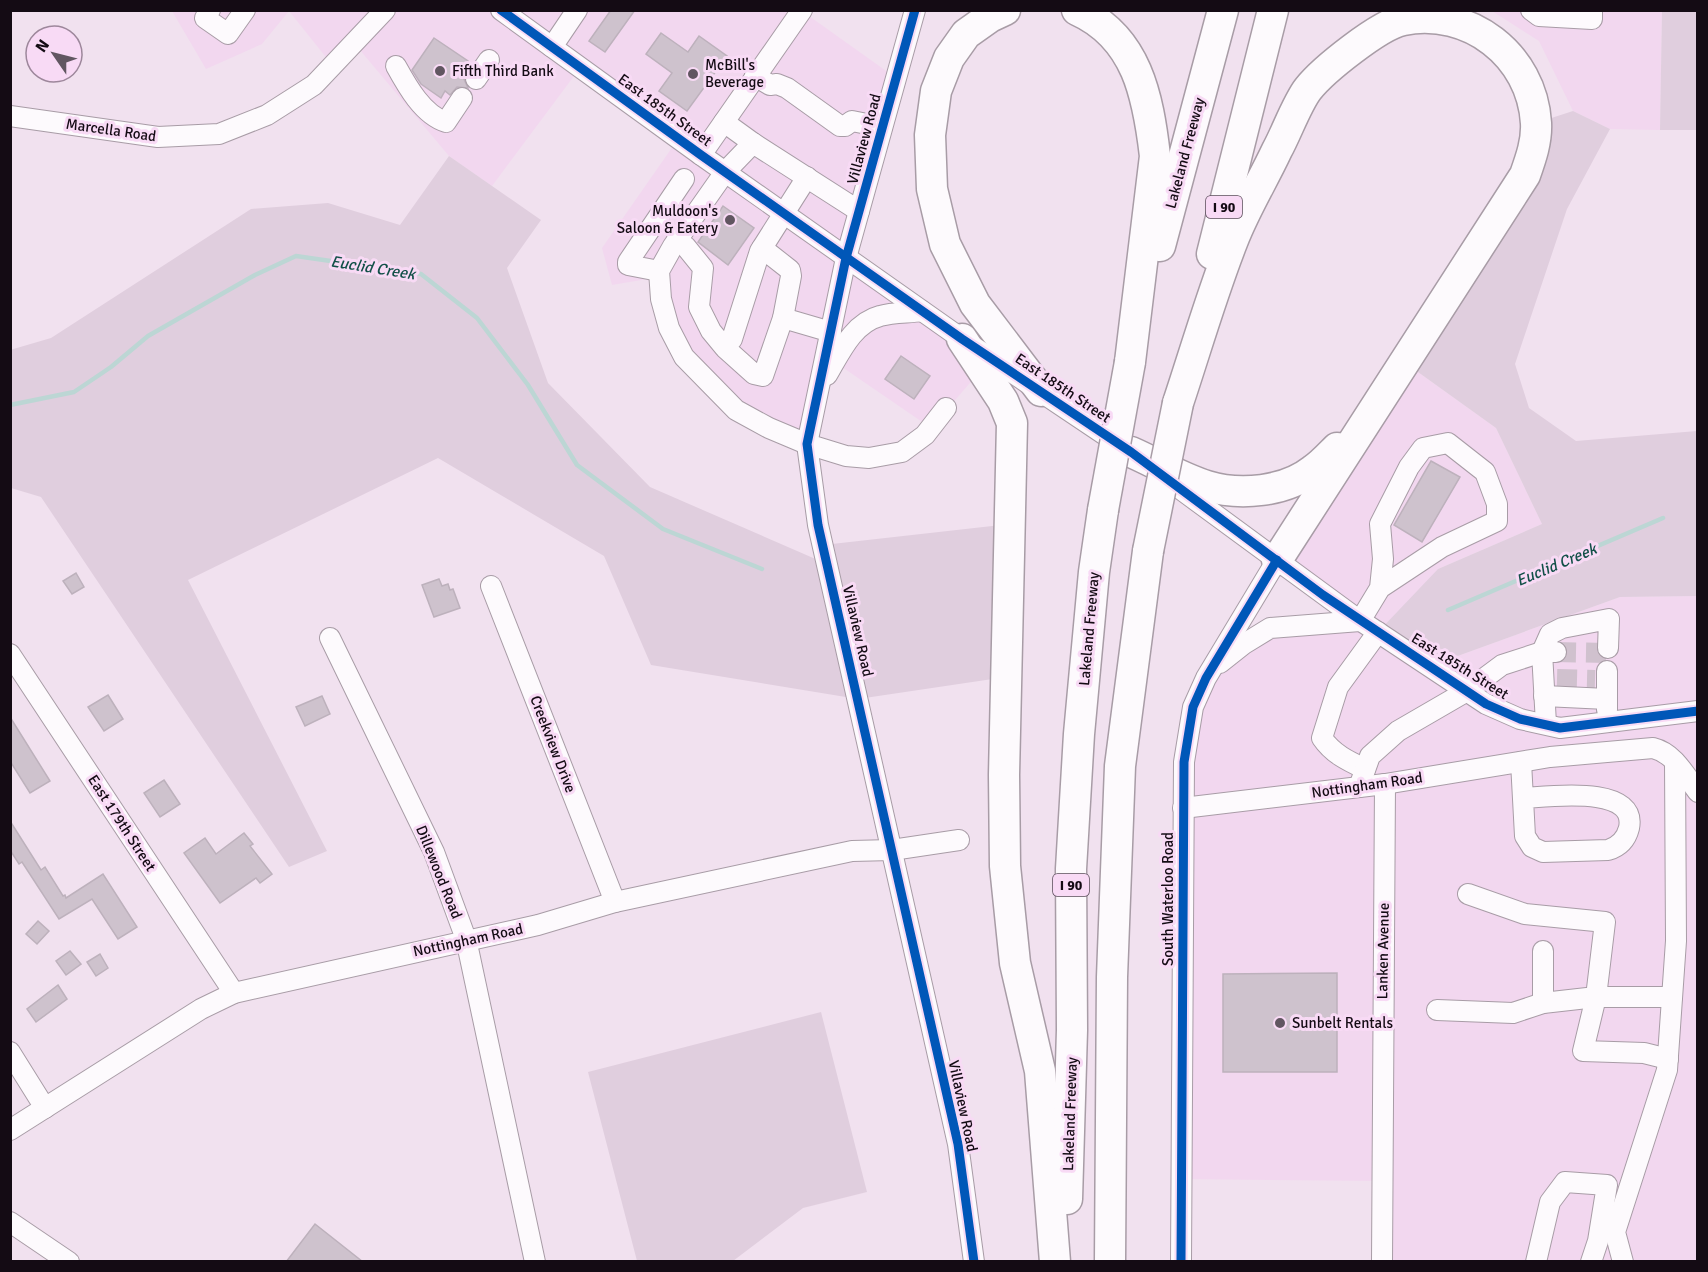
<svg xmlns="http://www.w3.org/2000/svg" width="1708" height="1272" font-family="Signika,sans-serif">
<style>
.built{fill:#f2d7ef}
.green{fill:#e0cede}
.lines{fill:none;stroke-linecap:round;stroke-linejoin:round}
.stream{stroke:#bcd6d4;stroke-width:4.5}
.building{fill:#cec2cd;stroke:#bdb1bc;stroke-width:1.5}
.minor-tunnel{stroke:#d0c1ce;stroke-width:20;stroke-dasharray:20 10;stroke-linecap:butt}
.minor-casing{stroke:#a89ca6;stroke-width:22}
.highway-casing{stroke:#a89ca6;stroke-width:33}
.minor{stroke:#fdfafd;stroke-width:20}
.highway{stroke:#fdfafd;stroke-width:30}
.highway-bridge-casing{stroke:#a89ca6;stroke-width:33;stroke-linecap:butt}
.highway-bridge{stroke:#fdfafd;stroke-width:30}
.cycleway-casing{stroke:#f8daf5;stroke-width:13}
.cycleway{stroke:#0057b8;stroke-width:9}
.poi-dot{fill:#615661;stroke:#f8daf5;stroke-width:2}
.labels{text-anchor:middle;stroke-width:6;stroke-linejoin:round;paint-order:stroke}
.shield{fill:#f8daf5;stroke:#584958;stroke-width:1.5}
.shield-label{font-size:14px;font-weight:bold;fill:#140b14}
.poi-label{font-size:15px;fill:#140b14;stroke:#f8daf5;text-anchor:start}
.street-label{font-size:15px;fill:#140b14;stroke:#f8daf5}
.water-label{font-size:16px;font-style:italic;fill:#125048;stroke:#f8daf5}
</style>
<rect width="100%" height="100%" fill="#f1e1ef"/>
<g class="built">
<polygon points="172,11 802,11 896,78 847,258 982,369 931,428 826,356 807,444 769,428 684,357 659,277 612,285 602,248 678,139 580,68 492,186 449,156 354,43 333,66 289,11 262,44 206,69"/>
<polygon points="1492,11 1662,11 1660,130 1610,129 1573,111 1539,41"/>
<polygon points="1404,362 1496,428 1542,524 1438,569 1430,666 1620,597 1697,596 1697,1261 1382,1261 1382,1181 1181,1179 1184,762 1206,678 1244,644 1345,621 1277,560"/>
</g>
<g class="green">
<polygon points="1662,11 1697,11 1697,130 1660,130"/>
<polygon points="1573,111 1610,129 1567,209 1515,364 1529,408 1576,441 1697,431 1697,596 1620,597 1430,666 1378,632 1438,569 1542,524 1496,428 1404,362 1463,272 1536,123"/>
<polygon points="449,156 541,220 507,268 548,383 650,487 827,564 823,545 1010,524 1006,677 858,699 651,665 604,556 438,458 188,580 327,851 289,867 41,497 11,488 10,350 51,338 251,209 328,203 400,225"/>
<polygon points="821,1012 867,1192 803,1208 733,1261 637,1261 588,1072"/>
</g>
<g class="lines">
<g class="stream">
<polyline points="10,405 74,392 111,367 148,336 255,275 296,256 421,274 477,318 528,385 577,465 663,529 762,569"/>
<polyline points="1448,610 1663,518"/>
</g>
</g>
<g class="building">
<polygon points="611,10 635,10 605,52 589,41"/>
<polygon points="661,33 688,52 699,36 727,56 687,111 659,91 672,73 646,54"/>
<polygon points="434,38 468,61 464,67 468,69 464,79 468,88 457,87 450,95 445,91 441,98 421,84 412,70"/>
<polygon points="723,206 754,228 728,265 698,242"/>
<polygon points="901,356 930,376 914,399 885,379"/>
<polygon points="1431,461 1460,477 1422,542 1394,525"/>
<polygon points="76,573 84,587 72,594 63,581"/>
<polygon points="439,579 442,586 448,584 450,590 453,589 460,608 434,617 422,585"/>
<polygon points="108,695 123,719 104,731 88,707"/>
<polygon points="322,696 330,714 305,726 296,707"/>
<polygon points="10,717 50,781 30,793 10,761"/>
<polygon points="164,780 180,804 160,817 144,793"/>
<polygon points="10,821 41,870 45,867 63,896 65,895 66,898 103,874 137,927 118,939 92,899 59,919 22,862 19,864 10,850"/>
<polygon points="244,833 253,844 250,846 272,874 260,883 256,878 220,903 184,853 205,838 216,854"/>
<polygon points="38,921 49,931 37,944 26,934"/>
<polygon points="70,951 81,964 66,975 56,961"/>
<polygon points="100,954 108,968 96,976 87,962"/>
<polygon points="1337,973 1337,1072 1223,1072 1223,974"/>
<polygon points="58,985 67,999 36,1022 27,1009"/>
<polygon points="315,1224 363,1262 286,1262"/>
</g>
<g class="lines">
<g class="minor-tunnel">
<polyline points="1556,652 1608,653"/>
<polyline points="1557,679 1595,680"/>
</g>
<defs>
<g id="minor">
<polyline points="210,10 205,18 228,34 245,10"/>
<polyline points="501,10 701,155 962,339 1123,447"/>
<polyline points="915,10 846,258 807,444 818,525 958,1144 974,1262"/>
<polyline points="1531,10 1539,16 1592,19 1592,10"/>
<polyline points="552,47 577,10"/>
<path d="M396,66c11,20 27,49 50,56l16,-24"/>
<polyline points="755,76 770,85 777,84 787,88 840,126 845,126 852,121 882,127"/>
<polyline points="476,79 489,60"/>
<polyline points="10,116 158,137 219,134 267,115 314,85 385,10"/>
<polyline points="724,122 753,143"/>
<polyline points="701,155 802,10"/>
<polyline points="859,211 753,143 725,172 673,246 659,271 661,299 669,328 684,357 736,410 769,428 807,444 846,456 869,458 902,452 925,435 946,408"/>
<polyline points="677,240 686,247 703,268 699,307 711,331 725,348 732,339 760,251 762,248 790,270 791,276 783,318 763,376 754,374 725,348"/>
<polyline points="762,248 807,177"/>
<polyline points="659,271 628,265 628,262 684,179"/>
<polyline points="783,318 831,332"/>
<path d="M827,375c13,-22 26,-52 53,-59 13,-4 29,-3 42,-5"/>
<polyline points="1168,480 1352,615 1486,704 1520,719 1560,728 1698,711"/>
<polyline points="491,586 615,902"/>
<polyline points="330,638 434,852 466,939 535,1262"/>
<polyline points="10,654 234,993"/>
<polyline points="1220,663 1244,644 1270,628 1360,621 1380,588 1383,559 1380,524 1409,467 1423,448 1448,443 1485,472 1497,504 1497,521 1442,547 1380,588"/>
<polyline points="1544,696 1607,699"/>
<polyline points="1607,710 1607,671"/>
<polyline points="1546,724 1542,652 1550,634 1562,628 1609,619 1608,648"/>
<path d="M1521,762l4,74 7,11 11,5 65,-2c10,-3 18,-10 21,-22 9,-44 -82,-31 -106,-30"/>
<path d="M1365,769c-17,-8 -32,-15 -43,-31l16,-51 40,-55"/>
<polyline points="1359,787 1370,756 1398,731 1467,691 1502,665 1542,652 1556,652"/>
<path d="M1183,808l202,-24 165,-27 103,-9c21,5 32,27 45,44"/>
<polyline points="1543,1003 1543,951"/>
<polyline points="1437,1010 1513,1013 1543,1003 1596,997 1605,922 1525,914 1468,894"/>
<polyline points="10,1052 45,1108"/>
<polyline points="1668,1059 1644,1053 1583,1051 1596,997 1672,997"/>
<polyline points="10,1130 201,1009 234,993 538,925 615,902 852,851 892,850 959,840"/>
<polyline points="10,1222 69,1262"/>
<polyline points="1181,1262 1184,762 1193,707 1206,678 1277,560"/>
<polyline points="1382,1262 1385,784"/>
<polyline points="1536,1262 1550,1202 1565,1182 1607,1185 1598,1241 1591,1262"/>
<polyline points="1623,1262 1615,1232 1667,1070 1676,941 1675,762"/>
</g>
<g id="highway">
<polyline points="1005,10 990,17 966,34 949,58 936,91 930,135 932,189 945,244 975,304 1041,391"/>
<path d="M1077,10c60,27 71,86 78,146l-25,206"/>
<polyline points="1160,246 1223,10"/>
<polyline points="1212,254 1273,10"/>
<polyline points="962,339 1003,401 1012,423 1004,775 1005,866 1015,963 1040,1071 1055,1262"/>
<path d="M1178,403c18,-54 34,-110 55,-163 12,-31 30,-60 44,-90 9,-16 20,-47 31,-61 15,-19 71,-64 95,-69 66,-13 129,35 133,103 1,18 -5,35 -11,52l-248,385"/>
<path d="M1131,452c25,11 50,26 76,34 33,10 78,6 106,-16 9,-6 16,-14 24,-22"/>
<polyline points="1067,1199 1072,1030 1071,869 1079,734 1094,572 1103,510"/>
<polyline points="1110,1262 1112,977 1120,766 1148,551"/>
</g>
</defs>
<use href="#minor" class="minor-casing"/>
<use href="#highway" class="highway-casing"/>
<use href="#minor" class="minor"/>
<use href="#highway" class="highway"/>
<defs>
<g id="highway-bridge">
<polyline points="1103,510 1130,362"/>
<polyline points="1148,551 1178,403"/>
</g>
</defs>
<use href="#highway-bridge" class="highway-bridge-casing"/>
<use href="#highway-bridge" class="highway-bridge"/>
<defs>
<g id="cycleway">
<polyline points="501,10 701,155 962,339 1131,452 1323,595 1486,704 1520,719 1560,728 1698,711"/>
<polyline points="915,10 846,258 807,444 818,525 958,1144 974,1262"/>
<polyline points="1181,1262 1184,762 1193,707 1206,678 1277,560"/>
</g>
</defs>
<use href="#cycleway" class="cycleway-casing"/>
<use href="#cycleway" class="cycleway"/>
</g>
<g class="poi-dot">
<circle cx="440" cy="71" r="6"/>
<circle cx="693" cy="74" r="6"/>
<circle cx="730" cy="220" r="6"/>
<circle cx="1280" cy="1023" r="6"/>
</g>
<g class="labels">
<g class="shield">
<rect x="1206" y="196" width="36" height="22" rx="4.5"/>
<rect x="1053" y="874" width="36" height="22" rx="4.5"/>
</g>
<g class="shield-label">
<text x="1224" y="212">I 90</text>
<text x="1071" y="890">I 90</text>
</g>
<g class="poi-label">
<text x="705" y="70">McBill's<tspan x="705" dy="17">Beverage</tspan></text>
<text x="452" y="76">Fifth Third Bank</text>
<text x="718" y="216" text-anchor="end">Muldoon's<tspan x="718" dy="17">Saloon &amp; Eatery</tspan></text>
<text x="1292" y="1028">Sunbelt Rentals</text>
</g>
<g class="street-label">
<text transform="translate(665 110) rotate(36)" y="5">East 185th Street</text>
<text transform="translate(111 130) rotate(8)" y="5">Marcella Road</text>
<text transform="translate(864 139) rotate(-75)" y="5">Villaview Road</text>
<text transform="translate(1185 153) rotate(-75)" y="5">Lakeland Freeway</text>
<text transform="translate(1063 388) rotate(34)" y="5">East 185th Street</text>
<text transform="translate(1089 629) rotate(-85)" y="5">Lakeland Freeway</text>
<text transform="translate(858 631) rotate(77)" y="5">Villaview Road</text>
<text transform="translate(1460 666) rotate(32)" y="5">East 185th Street</text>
<text transform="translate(553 744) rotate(69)" y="5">Creekview Drive</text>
<text transform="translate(1367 785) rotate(-8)" y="5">Nottingham Road</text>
<text transform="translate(122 823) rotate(57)" y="5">East 179th Street</text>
<text transform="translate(439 872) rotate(68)" y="5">Dillewood Road</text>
<text transform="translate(1168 899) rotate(-90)" y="5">South Waterloo Road</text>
<text transform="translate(468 940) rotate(-12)" y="5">Nottingham Road</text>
<text transform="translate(1383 951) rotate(-89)" y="5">Lanken Avenue</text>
<text transform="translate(963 1106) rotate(78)" y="5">Villaview Road</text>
<text transform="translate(1070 1114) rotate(-88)" y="5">Lakeland Freeway</text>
</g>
<g class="water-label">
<text transform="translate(373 267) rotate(9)" y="6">Euclid Creek</text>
<text transform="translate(1556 564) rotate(-23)" y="6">Euclid Creek</text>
</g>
</g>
<rect width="1708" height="1272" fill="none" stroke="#140b14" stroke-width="24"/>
<g transform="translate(54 54) rotate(305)"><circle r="28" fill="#f8daf5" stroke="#9d879b" stroke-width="1.5"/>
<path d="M0-4.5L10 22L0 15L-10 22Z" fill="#615661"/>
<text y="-9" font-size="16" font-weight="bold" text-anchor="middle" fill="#140b14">N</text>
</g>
</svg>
